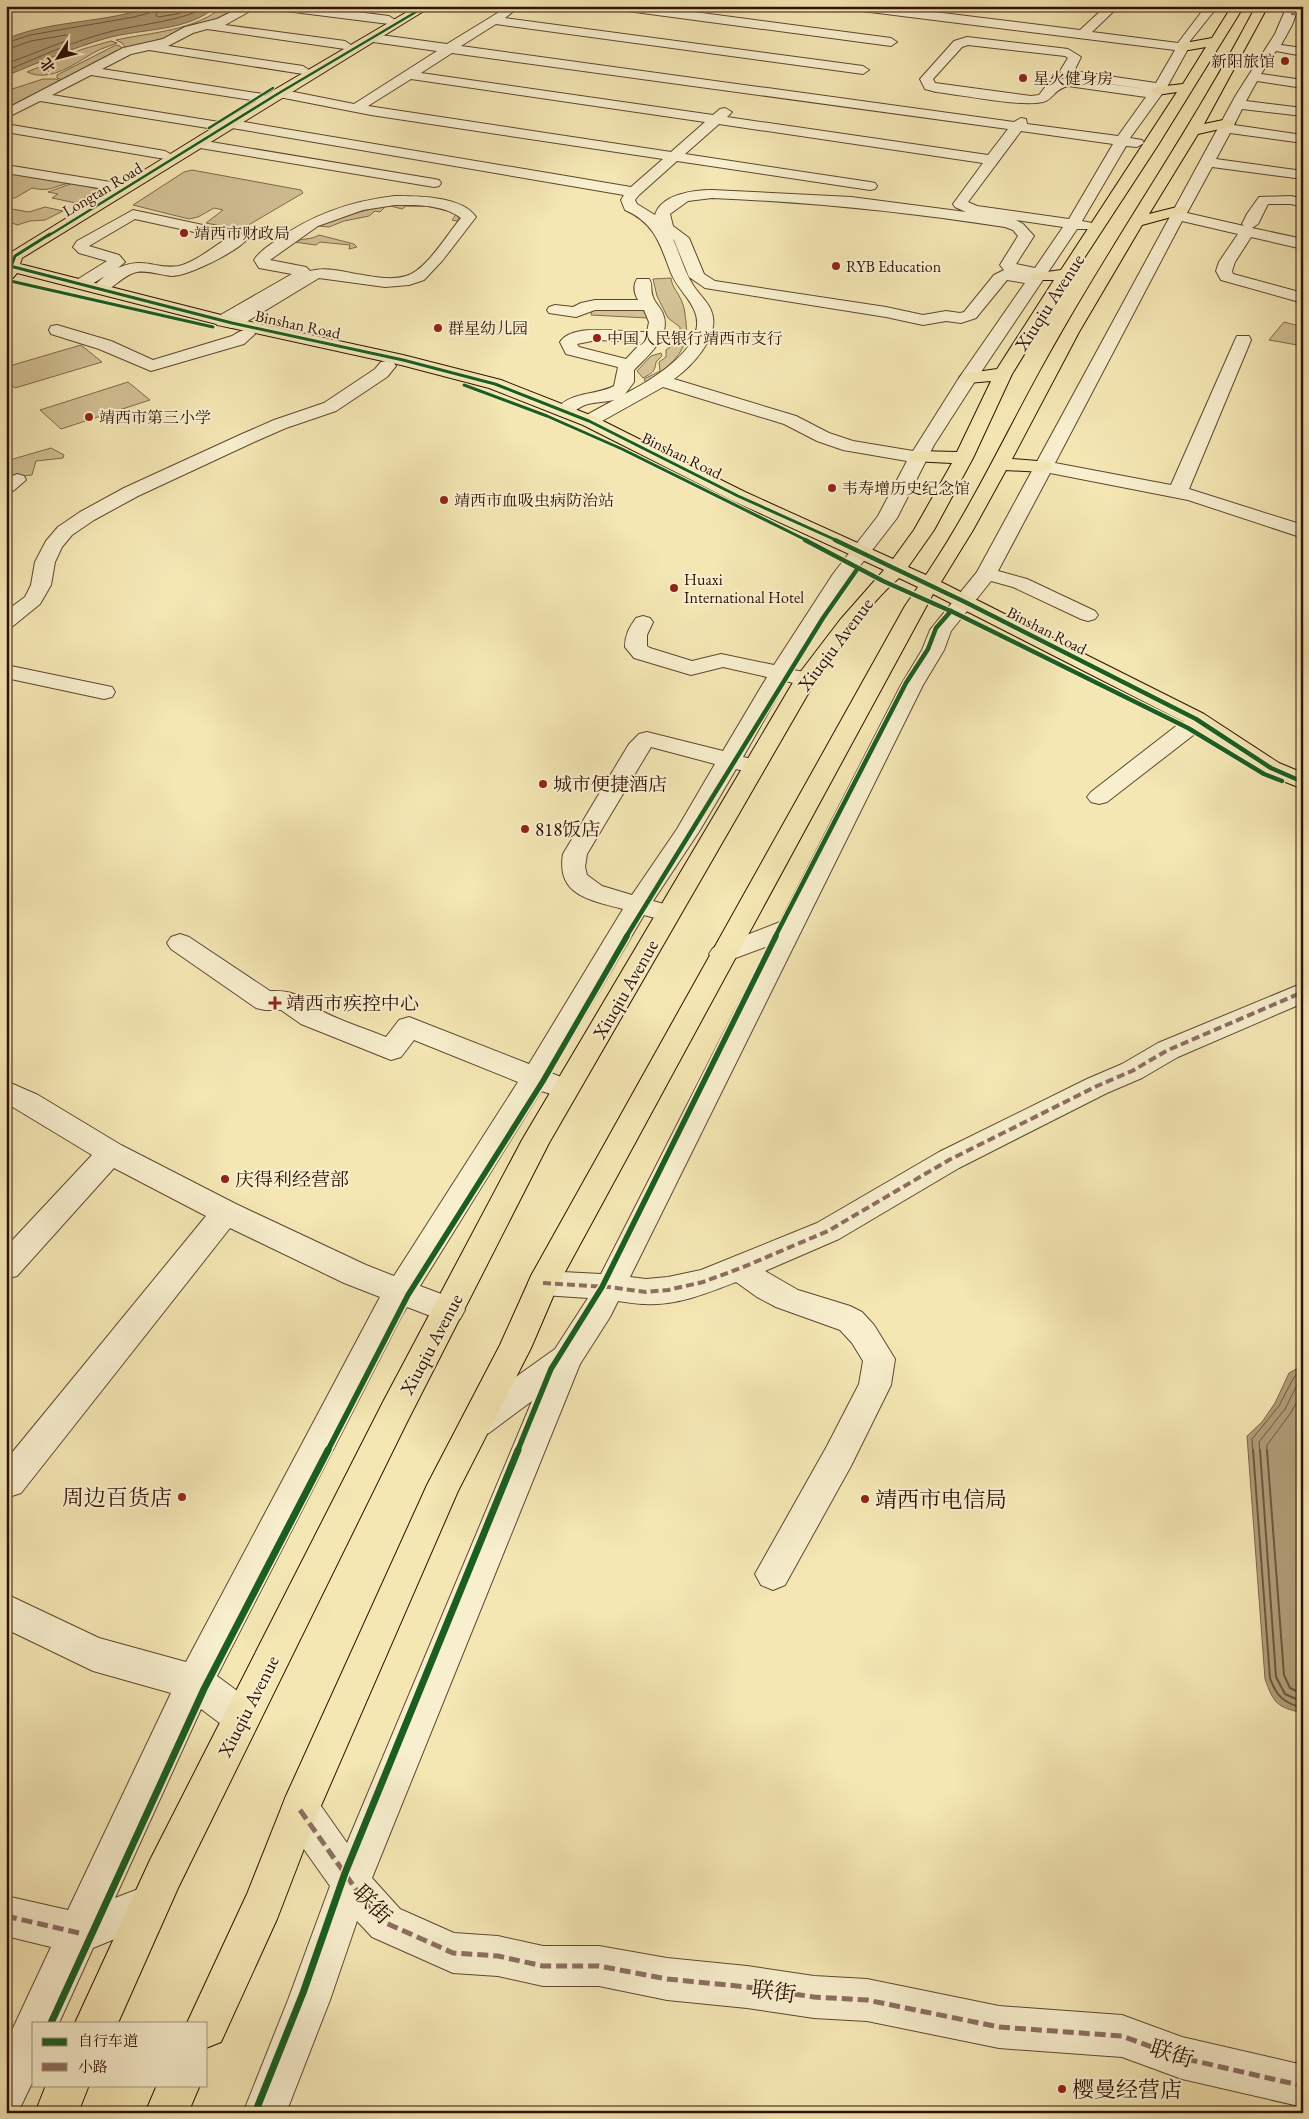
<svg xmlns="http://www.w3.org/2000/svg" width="1309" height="2119" font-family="'EB Garamond','Noto Serif SC',serif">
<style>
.green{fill:#d3c296;stroke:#81694c}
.water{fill:#b19e78;stroke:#7d6549}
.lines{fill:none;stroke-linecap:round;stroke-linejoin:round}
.shore-far1{stroke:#70573e;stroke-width:1}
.shore{stroke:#70573e;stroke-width:2}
.minor-casing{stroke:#60462f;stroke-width:2}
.major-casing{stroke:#2f1003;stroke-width:2}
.minor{fill:#f8efce;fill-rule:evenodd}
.major{fill:#f4e7b4;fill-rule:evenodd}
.quiet-far2{stroke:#8d6e63;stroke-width:2;stroke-dasharray:4 2;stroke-linecap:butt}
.quiet-far1{stroke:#8d6e63;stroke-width:4;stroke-dasharray:8 4;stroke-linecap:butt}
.quiet{stroke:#8d6e63;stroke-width:5;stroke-dasharray:11 5;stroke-linecap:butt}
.cycleway-far4-casing{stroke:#f8efce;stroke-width:4}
.cycleway-far3-casing{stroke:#f8efce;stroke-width:5}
.cycleway-far2-casing{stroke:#f8efce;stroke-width:7}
.cycleway-far1-casing{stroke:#f8efce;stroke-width:9}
.cycleway-casing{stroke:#f8efce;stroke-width:10}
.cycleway-far4{stroke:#1b5e20;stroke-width:2.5}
.cycleway-far3{stroke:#1b5e20;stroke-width:3}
.cycleway-far2{stroke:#1b5e20;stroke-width:4.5}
.cycleway-far1{stroke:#1b5e20;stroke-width:5.5}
.cycleway{stroke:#1b5e20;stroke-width:7}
.poi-dot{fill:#8f2418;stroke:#f8efce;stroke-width:2}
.labels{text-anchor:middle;stroke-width:4;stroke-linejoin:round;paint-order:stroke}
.far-poi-label{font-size:16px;fill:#2f1003;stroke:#f8efce;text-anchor:start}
.far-street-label{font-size:16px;fill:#2f1003;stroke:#f8efce}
.street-label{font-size:19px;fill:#2f1003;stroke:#f8efce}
.poi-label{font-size:19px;fill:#2f1003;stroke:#f8efce;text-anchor:start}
.near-poi-label{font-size:22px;fill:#2f1003;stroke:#f8efce;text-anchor:start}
.near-street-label{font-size:22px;fill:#2f1003;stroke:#f8efce}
</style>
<rect width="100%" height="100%" fill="#f4e7b4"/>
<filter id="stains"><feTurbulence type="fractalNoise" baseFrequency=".004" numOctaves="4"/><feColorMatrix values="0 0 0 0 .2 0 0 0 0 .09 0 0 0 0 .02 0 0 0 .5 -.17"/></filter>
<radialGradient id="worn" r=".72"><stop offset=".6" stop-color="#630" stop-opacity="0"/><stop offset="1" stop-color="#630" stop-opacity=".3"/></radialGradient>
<g class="green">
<path d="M224,6l17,1 -19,12 -39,9 -18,10 -38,11 -5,-6 -6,-3c37,-8 78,-9 108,-34z"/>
<path d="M111,41l6,2c-7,3 -15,5 -22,9 -20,11 -44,31 -68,20l56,-23z"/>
<polygon points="116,45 120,46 123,50 95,62 63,80 57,78 57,75"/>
<polygon points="43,79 55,79 61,81 6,110 6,91"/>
<polygon points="192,170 301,190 303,193 240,230 206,223 223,210 214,208 198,217 189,219 133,205 184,172"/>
<path d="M6,171l63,12c-17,4 -19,9 -37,5l-17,10 -9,1z"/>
<polygon points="73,183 99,189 76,203 52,198 58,194 48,192"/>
<path d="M413,203c15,1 38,2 48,12l-4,6 -5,-1 5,-7 -31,-7h-20l-4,3 -15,-4 -7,7 -5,-1 -6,5 -25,5 -15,6 -11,-1c31,-12 61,-21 95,-23z"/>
<polygon points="45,207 63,211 45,220 30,221 17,225 6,220 6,208 29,212"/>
<path d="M319,235l35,9 3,3 -8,2 1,-4 -30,-3 -4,3 -22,-3c9,-4 17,-2 25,-7z"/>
<path d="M671,278c1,10 8,15 11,24 3,6 3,14 4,20 4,33 -18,43 -40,61l-2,-4 16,-8 -1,-9 7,-5v-7l14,-11v-12l-12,-9 -11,-22 -4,-17z"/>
<polygon points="595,308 643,310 648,318 591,315 592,309"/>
<polygon points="1284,322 1303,327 1303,346 1269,340"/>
<polygon points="81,345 102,362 15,388 6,381 6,367"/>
<path d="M661,353l1,3 -6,6c-1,10 -4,11 -13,16l-6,-7 14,-15z"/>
<polygon points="128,382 150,400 61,429 40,410"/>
<polygon points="51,448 64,455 63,458 36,461 32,475 6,478 6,461"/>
</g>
<g class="water">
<path d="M152,6h65c-30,26 -73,22 -110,32 -34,10 -68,24 -101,38v-37c47,-20 99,-15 146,-33z"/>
<path d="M1303,1365v348c-26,-6 -29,-9 -38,-34l-18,-243 15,-14 13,-19 14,-30z"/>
</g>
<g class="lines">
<g class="shore-far1">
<polyline points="157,6 156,15 158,17 177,14 197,6"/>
<polyline points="6,43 30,35 134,17 149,13 151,6"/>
<polyline points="6,50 31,41 66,35 69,37 68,40 6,64"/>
<path d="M6,71c35,-15 70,-31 107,-40 33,-8 66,-9 96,-25"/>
<polyline points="1253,1452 1252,1439 1279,1406 1294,1377 1303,1370"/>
<polyline points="1260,1452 1259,1442 1285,1409 1299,1381 1303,1378"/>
<polyline points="1267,1452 1267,1445 1290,1414 1303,1391"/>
</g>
<g class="shore">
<path d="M1253,1450l17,228c6,18 14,25 33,30"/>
<polyline points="1260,1450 1276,1677 1285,1694 1303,1702"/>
<polyline points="1267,1450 1284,1675 1290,1688 1303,1694"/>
</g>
<defs>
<g id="minor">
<polygon points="243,6 259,6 225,25 345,41 351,45 345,49 207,29 193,33 168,46 303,66 309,70 303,74 149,50 131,54 102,69 263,94 265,97 263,100 258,101 91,75 52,95 219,122 221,125 214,129 40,101 6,118 6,109 123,48 163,39 185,27 217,19"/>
<polygon points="272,6 308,6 389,16 395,20 389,24 278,10"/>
<path d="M509,6l6,4 -10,8 358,48 6,4 -6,4 -367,-50 -35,22 553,76 7,-4 5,1 1,5 91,12 28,-39 -78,-11c-14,3 -15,14 -25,16 -25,5 -79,-7 -107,-10l-11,-3 -5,-10 34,-38 13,-4 101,12 13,8 -7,14 82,12 19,-33 -321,-40 -6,-4h37l195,24 26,-24h13l-27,26 86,11 28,-37h12l-28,35 -1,6 -22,40 -37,51 12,2 2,3 -7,4 -11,-1 -44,75 10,2 3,3 -3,3h-15l-100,149 -43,67 -37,73 -48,62 -53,85 -3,5 12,2 3,5 -3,5 -8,2 -11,-3 -43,76 13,3 4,5 -4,5 -8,2 -12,-3 -36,61 -47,71 11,3 4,6 -4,6 -9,2 -11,-3 -93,158 10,4 4,7 -4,7 -10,3 -10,-3 -121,195 40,15 5,9 -5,9 -11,4 -42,-16 -5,8 -185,361 38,28 6,13 -6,13 -13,5 -13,-5 -28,-21 -86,189 34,-13 14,6 6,14 -6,14 -70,29 -34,75h-25v56l-13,27 -15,6v-69l45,-96 -45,-11v-40l62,14 103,-217 -78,-22 -87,-42v-35l93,44 87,24 194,-365 -36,-14 -114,-55 -209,265 -12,4 -3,-1v-36l200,-244 -92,-48 -97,108 -11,3v-32l86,-92 -86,-52v-22l32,14 83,50 115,59 130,61 28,11 124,-194 -104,-42 -13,17 -10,3 -90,-36 -20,-14h-16l-9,-2 -85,-59 -4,-6 4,-6 9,-3 9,3 81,54c29,-1 27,7 50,19 20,11 44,18 66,27l13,-17 10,-3 120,47 94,-155c-32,-9 -67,-13 -60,-55l66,-110 10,-10 8,-2 76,19 44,-74 -44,-10 -32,8 -57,-17 -9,-11c0,-12 4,-19 11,-29l7,-2 7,2 3,4 -6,13v11l3,2 42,13 29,-7 53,11 59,-91 45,-58 29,-55 -64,-11 -26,-9 -33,-17 -121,-37 -68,38 -6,1 -6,-1 -3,-4 3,-4 31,-17c-9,2 -17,2 -26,4 -12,3 -17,14 -30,11l-3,-4c14,-20 40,-15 59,-25l4,-19 -52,-13 -6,-12c13,-20 65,-9 87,-10l2,-10 -5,-12h-49l-19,7 -27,-4 -2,-3 2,-3 6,-2 18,2 8,-4 14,-3h43c-4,-7 -5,-15 -1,-21h12c4,5 1,12 4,18 2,6 8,11 10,17 9,22 -16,43 -29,56v12l-9,12c25,-13 84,-47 70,-82 -5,-14 -18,-24 -24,-39 -11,-29 -16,-50 -46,-63l-4,-10 3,-5 -392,-67 -7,-4 7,-4 399,67 32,-28 -292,-44 -92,-18 -7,-4 7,-4 75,15 83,-53 -64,-9 -4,-1 -2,-3 2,-3 4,-1 74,10zM968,45l97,11 3,2 -8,13 5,6 86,13 -83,-12 -19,4 -10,13 -8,1 -96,-13 -2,-4 29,-32zM452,53l556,76 -20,26 -261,-38 5,-5 -7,-4 -5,1 -7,6 -292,-42zM411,79l294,43 -34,30 -303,-46zM719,124l264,39 -30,41 2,3 11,5 -115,-15 -139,-7c-18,0 -51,4 -57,25l-18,-11 -2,-4 4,-5 38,-34 193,29 5,-1 2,-3 -2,-3 -5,-1 -185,-28zM1021,131l92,13 -44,75 -92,-13 -9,-4zM712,198c99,4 196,14 293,29l8,3 5,6 -18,29 4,5 -10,5 -30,37 -4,1 -14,-2 -23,4 -37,-8 -171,-26 -11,-7 -15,-36 -16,-12 -3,-12 18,-13zM1016,220l47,7 -28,41 -19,-4 18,-28 -11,-12zM673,239l1,1 15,37 16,11 181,29 37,8 23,-4 15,2 15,-5 31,-38 18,3 -66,95 -46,73 -60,-10 -24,-8 -33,-17 -122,-37c17,-12 46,-42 38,-66 -3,-11 -13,-18 -19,-28 -9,-14 -13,-31 -20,-46zM597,340l45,2 -16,17 -47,-12 -2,-3zM651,747l64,17 -38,65 -45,66 -30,-9 -15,-11 -2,-8 2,-13z"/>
<polygon points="614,6 649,6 891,38 897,42 891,46 620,10"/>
<path d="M1287,6h12l-7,19 -11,20 22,3v8l-27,-5 -15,23 42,6v8l-46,-7 -11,20 57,7v8l-61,-7 -8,16 69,10v8l-73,-10 -14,26 87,12v8l-91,-12 -25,46 57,13 -2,-2 5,-10 12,-17 32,-1 12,3v8l-12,-3h-23l-10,20 -6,4 51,11v10l-52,-12 -16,25 -3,9 1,3 70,19v10l-82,-23 -5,-9 3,-9 19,-28 -56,-13 -127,242 116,22 64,-145 2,-4h12l2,4 -62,149 114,36v13l-115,-38 -138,-27 -52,98 29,8 68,32 3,4 -3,4 -7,2 -7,-2 -68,-32 -22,-6 -40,50 -7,19 -21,35 -293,592 16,2 22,-2 33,-7 116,-47 122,-71 148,-73 35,-15 36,-21 145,-60v20l-125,54 -36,21 -35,15 -148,75 -120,71 -74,32 33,19 52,16 12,6 12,13 21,34 -4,26 -40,81 -66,119 -12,5 -12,-5 -6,-11 72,-128 32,-62 4,-23 -11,-18 -12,-13 -64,-23 -19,-10 -21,-15c-28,11 -60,24 -91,22 -9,0 -18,-2 -27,-3l-8,16 -30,47 -208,514 28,31 54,24 44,3 45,10h56l68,12 80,8 67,10 53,3 132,27 123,9 60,22 121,28v42l-121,-28 -60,-22 -123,-9 -132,-27 -53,-3 -67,-10 -80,-8 -68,-14h-56l-45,-10 -45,-3 -81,-36 -15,-16 -27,79 -44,113h-43l45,-113 42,-114 -44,-62 -5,-14 5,-14 14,-5 14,5 33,47 185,-442 -43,32 -12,4 -12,-4 -4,-10 4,-10 90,-64 33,-51 -45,-3 -11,-3 -4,-9 4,-9 11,-3 58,3 167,-328 -46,17 -9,-3 -4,-6 4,-6 67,-26 121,-237 21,-35 8,-20 47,-58 259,-477 39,-61z"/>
<polygon points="6,124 165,151 172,155 165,159 6,132"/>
<polygon points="199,140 434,179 439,180 441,183 439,186 434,187 194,147 192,144"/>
<polygon points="6,165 117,183 122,184 124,187 122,190 117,191 6,173"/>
<path d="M395,196c23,0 67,0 81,21l-34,44 -18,19 -15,5 -24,2 -66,-9 -81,49 -6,1 -15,-3 -2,-4 2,-4 75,-43 -33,-6 -5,-8c6,-9 14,-14 23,-20 36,-26 74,-39 118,-44zM395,205c22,0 47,-1 66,13 -13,15 -35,53 -55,58 -16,5 -35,0 -50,-2 -16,-3 -31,-7 -46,-3l-4,-4 -36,-7 48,-34 45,-16z"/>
<path d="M133,210l107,23 5,2 3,3c-9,13 -60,38 -76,38 -12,-1 -24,-6 -35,-4 -17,3 -28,25 -45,20l-2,-3 15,-13 -18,11h-12l-2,-3 2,-3 32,-20 -28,-8 -6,-6 4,-6zM135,219l91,20c-14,9 -31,23 -47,27 -23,4 -34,-10 -61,2l7,-6 -6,-7 -30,-9z"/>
<path d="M57,325l54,16 42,19 79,-24c7,-4 12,-8 21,-6l2,4 -11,10 -93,27 -52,-22 -48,-15 -2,-4 2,-4z"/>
<polygon points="387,361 393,362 396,366 387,377 336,411 286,428 254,442 138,496 94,520 72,535 62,547 55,562 51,585 40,604 13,626 6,628 6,611 25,597 31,585 35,562 46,541 58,527 80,512 124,488 242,434 274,420 324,403 375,369 381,362"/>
<polygon points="17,474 24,476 26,480 13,491 6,493 6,479"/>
<polygon points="6,665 112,687 115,692 112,697 104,699 6,678"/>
<polygon points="1188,721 1196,723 1199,728 1196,733 1107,802 1099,804 1091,802 1087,797 1091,792 1180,723"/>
</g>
<g id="major">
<path d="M417,6h15l-410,252 -2,6 213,54 170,37 98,25 94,37 150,75 148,67 21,-29 38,-67 -41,-2 -2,-4 2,-4 7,-2 39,1 34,-71 -23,2 -6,-1 -3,-4 3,-4 35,-5 57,-89h-22l-2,-3 2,-3 29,-4 116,-178 -20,3 -7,-4 7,-4 26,-3 23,-37 -23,4 -6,-4 2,-3 33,-6 20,-32h12l-86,139 -83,127 1,2 -5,4 -59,96 -39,84 -39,72 -26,37 18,8c52,-77 90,-164 137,-244 63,-110 134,-212 193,-325h12l-64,118 24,-5 7,4 -2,3 -35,8 -49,80 32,-8 5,1 2,3 -2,3 -44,12 -63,107 -67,127 38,3 2,4 -2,4 -7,2 -37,-2 -33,60 -32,52 263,132 75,49 24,10v16l-40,-16 -75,-49 -255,-130 -375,691 -27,63 -73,143 -141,324 -40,104 -56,123 -15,6v-25h-19l60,-129 39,-98 141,-311 73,-140 32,-71 373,-668 13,-19 -19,-9c-33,28 -57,68 -83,102l-267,463 -142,279 -229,466 -60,135h-43l75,-163 233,-458 139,-262 273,-461 45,-59 44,-50 -153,-70 -148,-75 -94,-37 -88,-23 -169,-37 -215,-55 -5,6 -6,2v-22l4,-6 264,-163z"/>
<polygon points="46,2085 89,2085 78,2113 35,2113"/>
<polygon points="157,2085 200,2085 188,2113 145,2113"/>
</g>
</defs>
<use href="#minor" class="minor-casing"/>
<use href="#major" class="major-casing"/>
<use href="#minor" class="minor"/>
<use href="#major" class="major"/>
<polyline class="quiet-far2" points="1291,14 1303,15"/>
<polyline class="quiet-far1" points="543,1283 609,1287 646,1292 668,1290 703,1282 741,1268 828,1231 949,1160 1097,1086 1132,1071 1168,1050 1303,992"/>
<g class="quiet">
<polyline points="300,1810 360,1895 386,1923 453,1953 498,1956 543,1966 599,1966 667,1979 747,1987 814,1997 867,2000 999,2027 1122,2036 1182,2058 1303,2086"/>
<polyline points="6,1916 79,1933"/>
</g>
<defs>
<g id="cycleway-far4">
<polyline points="209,128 273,88"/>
<polyline points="48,236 279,93 426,6"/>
</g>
<g id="cycleway-far3">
<polyline points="6,265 232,323 403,360 495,384 589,421 738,496 838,541"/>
<polyline points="9,272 15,256 50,234"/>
<polyline points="6,280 213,327"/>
<polyline points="464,385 547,416 622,449 808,541"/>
</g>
<g id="cycleway-far2">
<polyline points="805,540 883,581 955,613 1188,728 1264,774 1282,781"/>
<polyline points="835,540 965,602 1196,719 1271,768 1303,782"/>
<polyline points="626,937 823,618 858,568"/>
<polyline points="775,937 906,683 928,649 936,628 951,611"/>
</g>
<g id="cycleway-far1">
<polyline points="327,1452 408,1295 543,1081 627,936"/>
<polyline points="517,1452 551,1369 602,1287 776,936"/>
</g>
<g id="cycleway">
<polyline points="51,2023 204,1689 328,1450"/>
<polyline points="255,2113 303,1993 345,1873 518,1450"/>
</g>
</defs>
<use href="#cycleway-far4" class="cycleway-far4-casing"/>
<use href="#cycleway-far3" class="cycleway-far3-casing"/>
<use href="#cycleway-far2" class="cycleway-far2-casing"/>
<use href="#cycleway-far1" class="cycleway-far1-casing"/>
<use href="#cycleway" class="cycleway-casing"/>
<use href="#cycleway-far4" class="cycleway-far4"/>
<use href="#cycleway-far3" class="cycleway-far3"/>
<use href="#cycleway-far2" class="cycleway-far2"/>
<use href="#cycleway-far1" class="cycleway-far1"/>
<use href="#cycleway" class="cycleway"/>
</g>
<g class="poi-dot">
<circle cx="1285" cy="61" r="5"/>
<circle cx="1023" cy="78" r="5"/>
<circle cx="184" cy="233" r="5"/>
<circle cx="836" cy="266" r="5"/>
<circle cx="438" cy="328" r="5"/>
<circle cx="597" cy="338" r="5"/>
<circle cx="89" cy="417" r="5"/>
<circle cx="832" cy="488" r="5"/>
<circle cx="444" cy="500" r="5"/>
<circle cx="674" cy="588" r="5"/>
<circle cx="543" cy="784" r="5"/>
<circle cx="525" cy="829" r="5"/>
<path d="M272.5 995.5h5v5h5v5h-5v5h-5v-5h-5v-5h5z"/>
<circle cx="225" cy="1179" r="5"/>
<circle cx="182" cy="1497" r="5"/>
<circle cx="865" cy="1499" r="5"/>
<circle cx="1062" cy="2089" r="5"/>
</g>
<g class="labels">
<g class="far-poi-label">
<text x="1275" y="67" text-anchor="end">新阳旅馆</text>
<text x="1033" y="84">星火健身房</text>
<text x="194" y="239">靖西市财政局</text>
<text x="846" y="272">RYB Education</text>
<text x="448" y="334">群星幼儿园</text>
<text x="607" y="344">中国人民银行靖西市支行</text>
<text x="99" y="423">靖西市第三小学</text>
<text x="842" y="494">韦寿增历史纪念馆</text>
<text x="454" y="506">靖西市血吸虫病防治站</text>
<text x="684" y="585">Huaxi<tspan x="684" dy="18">International Hotel</tspan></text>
</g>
<g class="far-street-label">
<text transform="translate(102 189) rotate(-31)" y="6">Longtan Road</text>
<text transform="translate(298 324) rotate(12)" y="6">Binshan Road</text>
<text transform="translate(682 455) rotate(26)" y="6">Binshan Road</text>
<text transform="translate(1047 630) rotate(27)" y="6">Binshan Road</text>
</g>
<g class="street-label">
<text transform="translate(1049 302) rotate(-57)" y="7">Xiuqiu Avenue</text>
<text transform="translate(835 644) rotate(-53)" y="7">Xiuqiu Avenue</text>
<text transform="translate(625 989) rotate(-60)" y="7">Xiuqiu Avenue</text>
<text transform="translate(431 1344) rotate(-62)" y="7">Xiuqiu Avenue</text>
<text transform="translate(248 1706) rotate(-63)" y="7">Xiuqiu Avenue</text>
</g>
<g class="poi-label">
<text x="553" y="791">城市便捷酒店</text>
<text x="535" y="836">818饭店</text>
<text x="286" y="1010">靖西市疾控中心</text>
<text x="235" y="1186">庆得利经营部</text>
</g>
<g class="near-poi-label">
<text x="172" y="1505" text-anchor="end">周边百货店</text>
<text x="875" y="1507">靖西市电信局</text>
<text x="1072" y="2097">樱曼经营店</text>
</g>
<g class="near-street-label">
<text transform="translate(373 1904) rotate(46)" y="8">联街</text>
<text transform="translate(774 1991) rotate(8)" y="8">联街</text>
<text transform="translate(1172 2053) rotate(18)" y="8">联街</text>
</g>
</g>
<rect width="1309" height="2119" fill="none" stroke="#f4e7b4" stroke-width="25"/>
<rect x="8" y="8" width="1294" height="2104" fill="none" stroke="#2f1003" stroke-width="2.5"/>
<rect x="12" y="12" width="1284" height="2094" fill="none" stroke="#2f1003"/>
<rect x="32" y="2022" width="175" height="65" fill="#f8efce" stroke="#a8967d"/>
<rect x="42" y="2038" width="25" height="8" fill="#1b5e20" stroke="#a8967d"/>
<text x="78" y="2046" font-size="15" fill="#2f1003">自行车道</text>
<rect x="42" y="2063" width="25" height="8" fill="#8d6e63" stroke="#a8967d"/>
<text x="78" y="2072" font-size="15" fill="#2f1003">小路</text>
<g transform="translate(58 58) rotate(234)" stroke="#f8efce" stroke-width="4" paint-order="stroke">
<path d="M0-4L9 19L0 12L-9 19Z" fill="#2f1003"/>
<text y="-8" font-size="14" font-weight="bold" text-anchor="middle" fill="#2f1003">北</text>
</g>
<rect width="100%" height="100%" filter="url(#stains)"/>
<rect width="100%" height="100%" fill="url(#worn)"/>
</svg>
